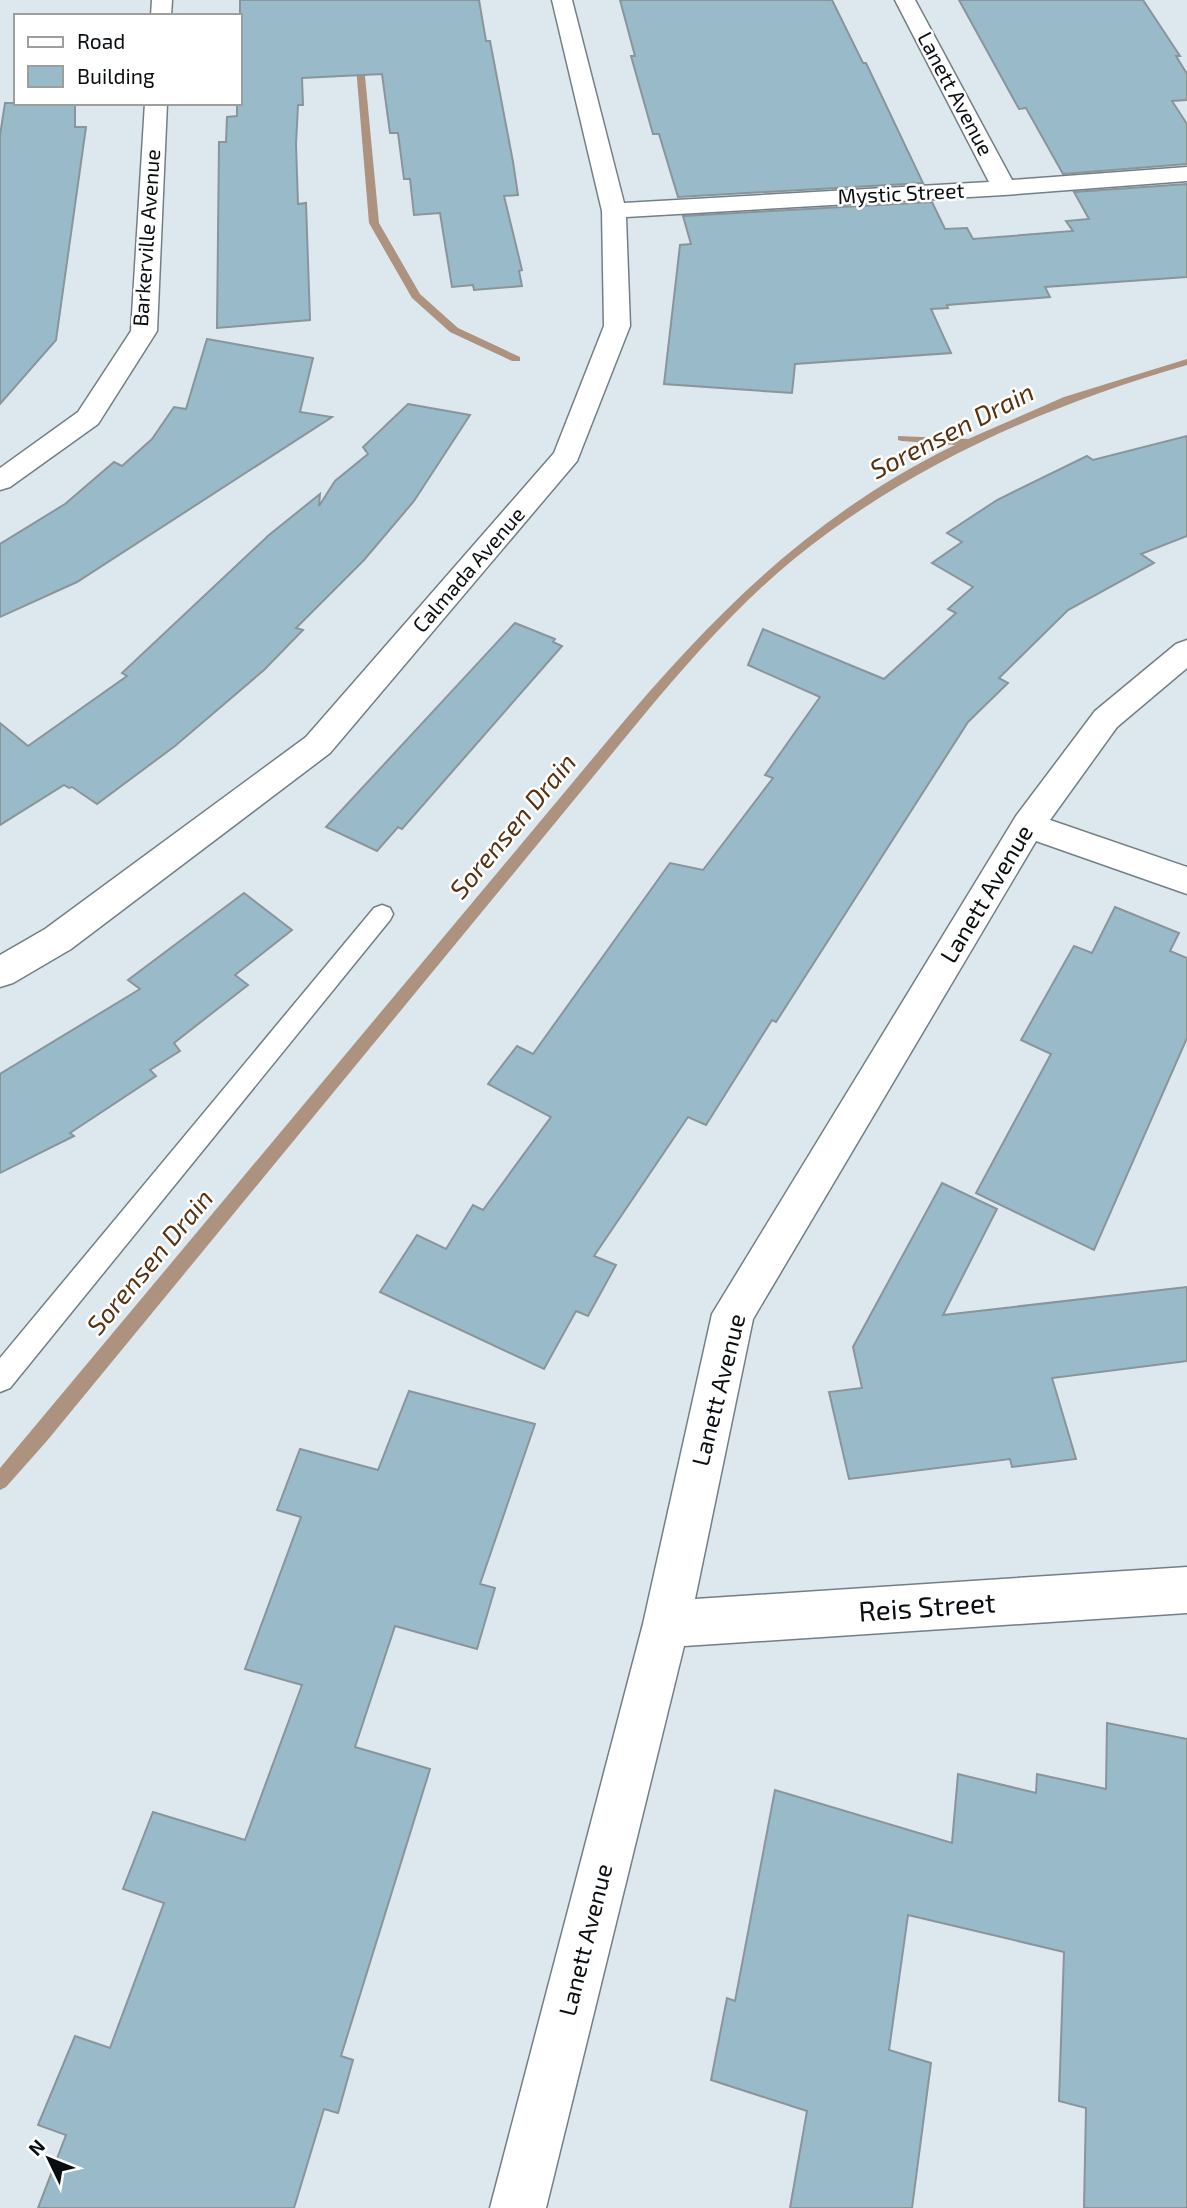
<svg xmlns="http://www.w3.org/2000/svg" width="1187" height="2208" font-family="'Exo 2',sans-serif">
<style>
.lines{fill:none;stroke-linecap:round;stroke-linejoin:round}
.stream{fill:#ad927f;fill-rule:evenodd}
.building{fill:#99bbc9;stroke:#89959a;stroke-width:2}
.service-casing{stroke:#737f84;stroke-width:3}
.minor-casing{stroke:#737f84;stroke-width:3}
.service{fill:#fff;fill-rule:evenodd}
.minor{fill:#fff;fill-rule:evenodd}
.labels{text-anchor:middle;stroke-width:5;stroke-linejoin:round;paint-order:stroke}
.far-street-label{font-size:21px;fill:#0a0e10;stroke:#fff}
.street-label{font-size:24px;fill:#0a0e10;stroke:#fff}
.water-label{font-size:26px;font-style:italic;fill:#57300e;stroke:#fff}
.near-street-label{font-size:28px;fill:#0a0e10;stroke:#fff}
</style>
<rect width="100%" height="100%" fill="#dce8ee"/>
<g class="lines">
<g class="stream">
<polygon points="359,52 363,55 379,223 420,294 458,328 520,357 520,361 512,361 450,332 412,298 369,223 355,55"/>
<path d="M1187,359v6c-142,41 -277,100 -393,194 -56,46 -104,101 -151,157l-597,726 -40,45 -6,3v-22l614,-735c100,-119 199,-219 341,-288l-53,-4 -4,-1v-4l70,3 96,-42z"/>
</g>
</g>
<g class="building">
<polygon points="240,0 479,0 486,41 490,41 513,162 518,195 504,196 522,270 519,271 522,286 474,290 473,285 452,287 440,213 414,215 410,179 404,179 398,133 390,133 382,74 302,78 303,105 298,105 296,144 298,204 306,203 310,320 217,328 219,142 226,142 227,117 237,116 237,103 240,103"/>
<polygon points="620,0 832,0 863,63 866,63 923,183 678,197 659,134 653,134 631,56 635,56"/>
<polygon points="959,0 1143,0 1180,56 1176,56 1187,74 1187,100 1172,101 1187,124 1187,164 1063,174 1026,108 1019,109"/>
<polygon points="5,103 75,103 75,127 86,127 56,340 0,404 0,135"/>
<polygon points="1187,184 1187,277 1045,287 1050,297 947,305 948,308 931,309 951,353 795,364 792,393 664,384 680,245 691,244 683,216 932,202 945,229 967,228 973,239 1073,231 1066,221 1089,219 1074,192"/>
<polygon points="207,339 313,358 300,412 332,417 77,582 0,617 0,544 65,504 114,462 122,466 152,439 174,407 186,409"/>
<polygon points="408,404 470,415 414,501 364,560 296,628 303,630 264,670 175,746 97,804 72,787 69,788 64,785 0,825 0,723 28,746 127,676 122,673 269,535 320,494 319,506 335,481 368,454 363,447"/>
<polygon points="1187,436 1187,536 1141,554 1154,563 1068,610 999,678 1008,683 968,722 776,1022 772,1020 706,1125 688,1117 594,1256 616,1265 588,1316 576,1311 544,1369 380,1292 417,1235 446,1249 473,1205 483,1210 551,1117 488,1084 517,1046 533,1054 670,863 703,870 773,778 765,775 820,697 748,665 763,629 884,679 956,613 948,609 973,587 932,563 962,542 947,533 997,500 1087,456 1093,460"/>
<polygon points="515,623 555,639 553,642 562,646 402,829 398,827 377,851 326,827"/>
<polygon points="244,893 292,930 235,975 248,985 174,1043 180,1051 150,1070 156,1076 70,1133 74,1136 0,1173 0,1074 140,989 128,980"/>
<polygon points="1115,907 1179,933 1170,951 1187,958 1187,1038 1094,1250 976,1193 1051,1054 1021,1040 1074,946 1092,953"/>
<polygon points="942,1183 997,1209 943,1315 1187,1287 1187,1361 1052,1378 1076,1459 1012,1467 1010,1459 849,1479 829,1392 862,1388 853,1347"/>
<polygon points="409,1391 535,1424 480,1584 495,1588 477,1649 395,1626 355,1747 430,1769 341,2056 353,2060 338,2113 324,2109 294,2208 38,2208 66,2135 38,2125 75,2036 110,2048 164,1903 123,1889 153,1812 245,1840 302,1685 245,1669 301,1517 277,1510 300,1449 378,1470"/>
<polygon points="1107,1723 1187,1739 1187,2208 1084,2208 1086,2108 1059,2101 1064,1952 908,1915 889,2050 931,2063 912,2208 790,2208 807,2111 711,2080 727,1998 735,2001 775,1790 952,1843 958,1774 1036,1793 1037,1774 1106,1789"/>
</g>
<g class="lines">
<defs>
<polygon id="service" points="382,905 390,908 393,914 390,920 10,1388 0,1392 0,1358 374,908"/>
<g id="minor">
<polygon points="152,0 172,0 171,16 151,16"/>
<polygon points="552,0 572,0 624,203 989,182 895,0 915,0 1012,180 1187,167 1187,181 1004,195 626,217 630,326 577,461 330,753 71,949 13,983 0,987 0,955 45,929 306,737 554,453 604,326 602,211"/>
<polygon points="145,103 167,103 157,331 98,424 10,487 0,490 0,468 78,412 131,331"/>
<polygon points="1187,640 1187,668 1117,727 1050,820 1187,867 1187,894 1036,841 753,1319 695,1599 1187,1567 1187,1613 684,1646 546,2208 490,2208 643,1624 712,1314 1016,816 1095,711 1176,644"/>
</g>
</defs>
<use href="#service" class="service-casing"/>
<use href="#minor" class="minor-casing"/>
<use href="#service" class="service"/>
<use href="#minor" class="minor"/>
</g>
<g class="labels">
<g class="far-street-label">
<text transform="translate(955 94) rotate(62)" y="7">Lanett Avenue</text>
<text transform="translate(901 194) rotate(-3)" y="7">Mystic Street</text>
<text transform="translate(147 238) rotate(-86)" y="7">Barkerville Avenue</text>
<text transform="translate(469 570) rotate(-49)" y="7">Calmada Avenue</text>
</g>
<g class="street-label">
<text transform="translate(987 894) rotate(-59)" y="8">Lanett Avenue</text>
<text transform="translate(719 1390) rotate(-76)" y="8">Lanett Avenue</text>
<text transform="translate(586 1940) rotate(-76)" y="8">Lanett Avenue</text>
</g>
<g class="water-label">
<text transform="translate(952 431) rotate(-27)" y="9">Sorensen Drain</text>
<text transform="translate(513 826) rotate(-50)" y="9">Sorensen Drain</text>
<text transform="translate(150 1262) rotate(-50)" y="9">Sorensen Drain</text>
</g>
<g class="near-street-label">
<text transform="translate(927 1607) rotate(-4)" y="10">Reis Street</text>
</g>
</g>
<rect x="14" y="14" width="228" height="91" fill="#ffffff" stroke="#9d9f9f" stroke-width="2"/>
<rect x="28" y="37" width="35" height="10" fill="#ffffff" stroke="#9d9f9f" stroke-width="2"/>
<text x="77" y="49" font-size="21" fill="#0a0e10">Road</text>
<rect x="28" y="66" width="35" height="21" fill="#99bbc9" stroke="#9d9f9f" stroke-width="2"/>
<text x="77" y="84" font-size="21" fill="#0a0e10">Building</text>
<g transform="translate(49 2159) rotate(313)" stroke="#ffffff" stroke-width="5" paint-order="stroke">
<path d="M0-5L12 26L0 18L-12 26Z" fill="#0a0e10"/>
<text y="-10" font-size="19" font-weight="bold" text-anchor="middle" fill="#0a0e10">N</text>
</g>
</svg>
